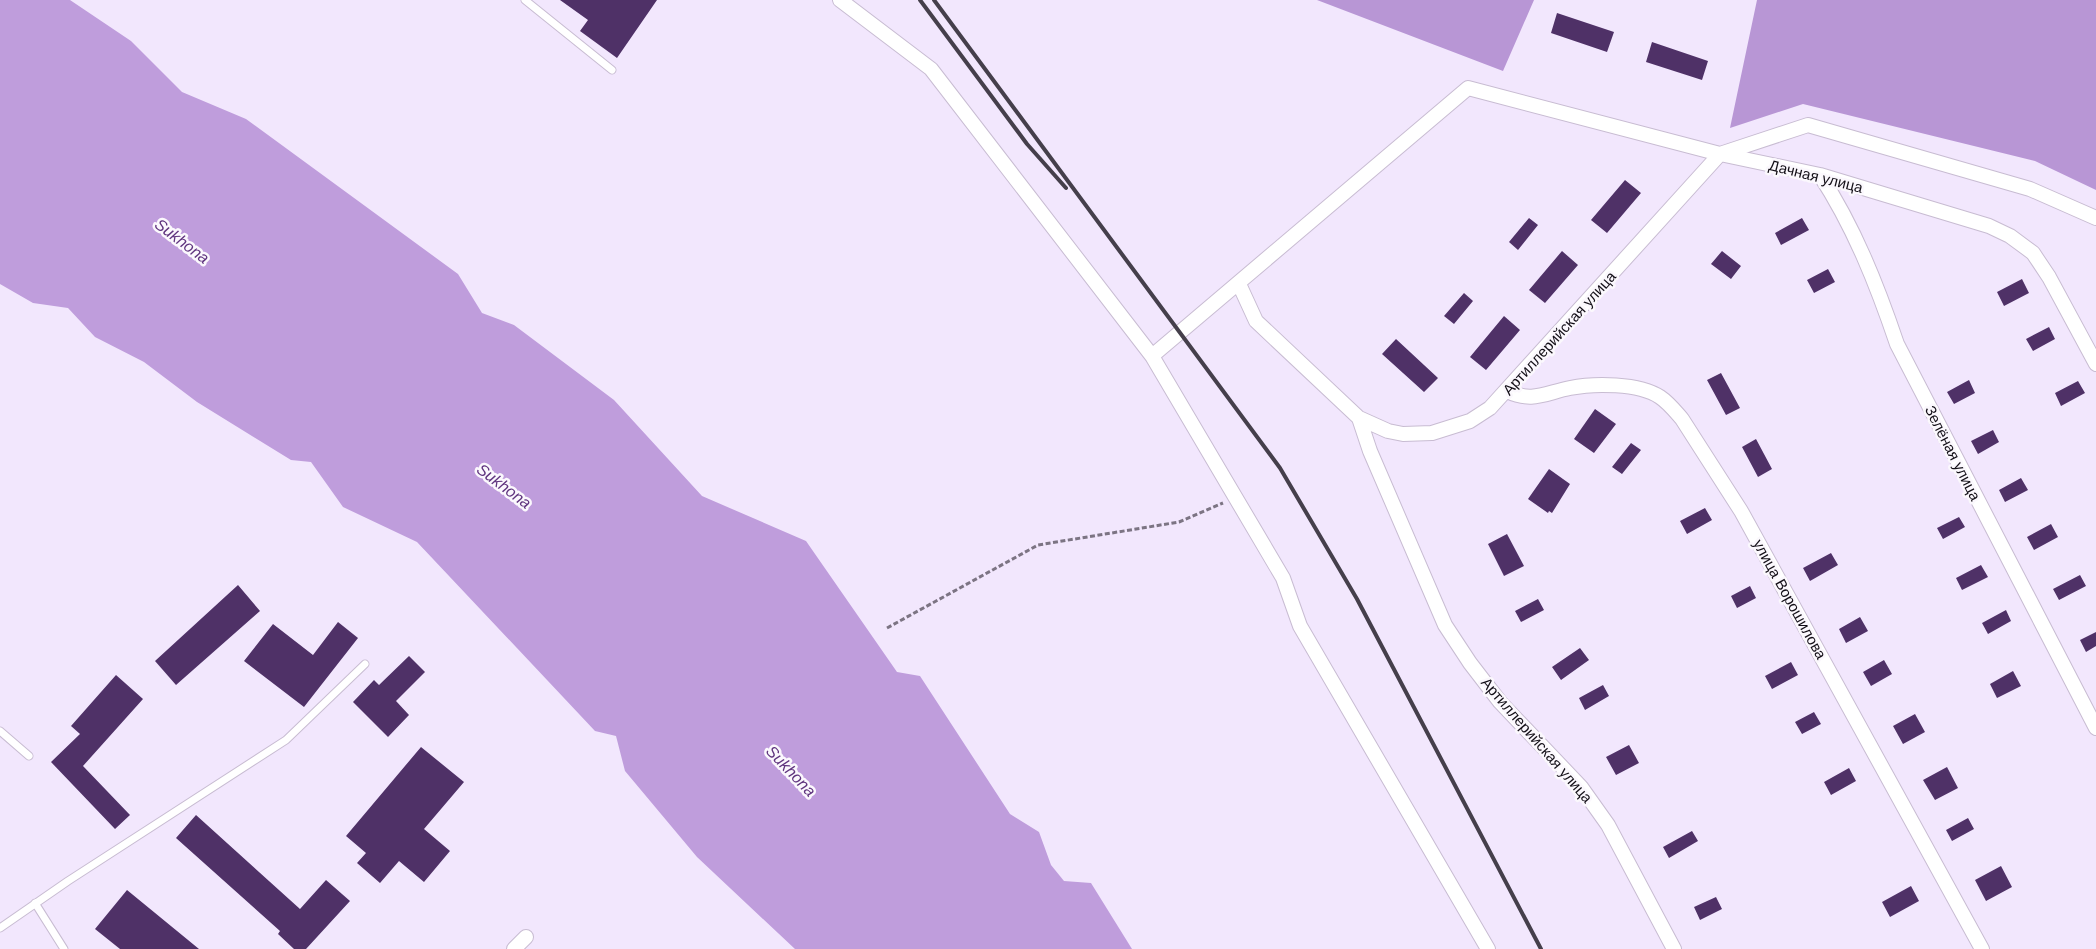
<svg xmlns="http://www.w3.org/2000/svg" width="2096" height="949" viewBox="0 0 2096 949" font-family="Arial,sans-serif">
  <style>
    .forest { fill: #b896d5 }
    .water { fill: #bf9ddc }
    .building { fill: #4f3167 }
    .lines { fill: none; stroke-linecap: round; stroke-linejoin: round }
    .lane-casing { stroke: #c8bcd2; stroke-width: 9 }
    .street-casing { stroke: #c8bcd2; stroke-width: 16 }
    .path { stroke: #7c7483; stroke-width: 3; stroke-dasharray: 5 2.5; stroke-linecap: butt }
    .lane { stroke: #fff; stroke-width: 7 }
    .street { stroke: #fff; stroke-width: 14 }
    .rail { stroke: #453f4b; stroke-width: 4 }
    .labels { text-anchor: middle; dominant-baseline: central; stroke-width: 5; stroke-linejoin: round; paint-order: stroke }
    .street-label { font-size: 15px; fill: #130f17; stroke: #fbf8fd }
    .water-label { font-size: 16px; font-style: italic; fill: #60357f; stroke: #fbf8fd }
  </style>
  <rect width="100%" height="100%" fill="#f2e7fd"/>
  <path class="forest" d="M1317,0H1534L1503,71Z
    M1757,0H2096V190L2035,161L1803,104L1730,128Z"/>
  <path class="water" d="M0,0H70L131,41L182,92L246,119L458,274L482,313L514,325L614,400L702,496L806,541L897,672L920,676L1010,814L1039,832L1051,865L1064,881L1091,883L1132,949H795L697,857L625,771L616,736L595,731L417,542L343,507L311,462L291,460L197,402L144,362L95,337L68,308L33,303L0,284Z"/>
  <path class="building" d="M560,0H657L617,58L580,31L588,20Z
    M1557,13L1614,32L1607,52L1551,33Z
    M1652,42L1708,61L1702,80L1646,62Z
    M1625,180L1641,193L1607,233L1591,220Z
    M1529,218L1538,225L1518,250L1509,242Z
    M1802,218L1809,230L1781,245L1775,233Z
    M1562,251L1578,265L1545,303L1529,290Z
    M1722,251L1741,266L1731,279L1711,264Z
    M1828,269L1835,282L1814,293L1807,280Z
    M2022,279L2029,293L2004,306L1997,292Z
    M1464,293L1473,301L1454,324L1444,316Z
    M1504,316L1520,330L1486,370L1470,357Z
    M2049,327L2055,339L2033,351L2026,339Z
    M1396,339L1438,378L1424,392L1382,354Z
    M1721,373L1740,408L1726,415L1707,380Z
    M1969,380L1975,393L1954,404L1947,392Z
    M2078,381L2085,393L2061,406L2055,393Z
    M1595,409L1616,424L1594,453L1574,439Z
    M1993,430L1999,442L1978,454L1971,441Z
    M1756,439L1772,469L1758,477L1742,447Z
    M1631,443L1641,450L1622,474L1612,467Z
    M1549,469L1570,484L1552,513L1549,511L1548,513L1528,499Z
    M2021,478L2028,490L2005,502L1999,490Z
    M1705,508L1712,520L1687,534L1680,521Z
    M1959,517L1965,527L1943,539L1937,528Z
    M2051,524L2058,537L2034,550L2027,537Z
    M1507,534L1524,566L1504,576L1488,544Z
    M1831,553L1838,565L1810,581L1803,568Z
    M1981,565L1988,577L1962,590L1956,578Z
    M2080,575L2086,586L2059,600L2053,589Z
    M238,585L260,611L176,685L155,661Z
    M1750,586L1756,598L1737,608L1731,596Z
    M1538,599L1544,610L1521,622L1515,611Z
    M2006,610L2011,621L1988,634L1982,623Z
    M1860,617L1868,631L1846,643L1839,629Z
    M338,622L358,638L304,707L244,661L273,624L313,655Z
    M2096,632V646L2086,652L2080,640Z
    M1580,648L1589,660L1561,680L1552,667Z
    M409,656L425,672L396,701L409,715L388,737L353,702L374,680L379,685Z
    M1884,660L1892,674L1871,686L1863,672Z
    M1791,662L1798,675L1772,689L1765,676Z
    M2013,671L2021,686L1997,698L1990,684Z
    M116,675L143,699L83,766L130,815L115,829L51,762L80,734L71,726Z
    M1603,685L1609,696L1585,710L1579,698Z
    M1814,712L1821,724L1802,734L1795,722Z
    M1915,714L1925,732L1903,744L1893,726Z
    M1629,745L1639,763L1616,775L1606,757Z
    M421,747L464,782L424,829L450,851L424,882L399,861L380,883L357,863L366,853L346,836Z
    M1947,767L1958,788L1935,800L1923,780Z
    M1849,768L1856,781L1831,795L1824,782Z
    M196,815L300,909L326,880L350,901L306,949H294L278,934L280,931L176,838Z
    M1968,818L1974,829L1952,841L1946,830Z
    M1692,831L1698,841L1669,858L1663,847Z
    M2001,866L2012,887L1986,901L1975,880Z
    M1911,886L1919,901L1890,917L1882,902Z
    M127,890L199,949H120L95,929Z
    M1716,897L1722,909L1700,920L1694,907Z"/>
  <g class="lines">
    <g class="lane-casing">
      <path id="lane" d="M525,0L612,70
        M0,731L29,756
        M35,903L64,949
        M0,928L68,881L286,740L365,664"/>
    </g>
    <g class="street-casing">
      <path id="street" d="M840,0L931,69L1152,356
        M1820,175C1854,227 1877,285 1897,344L2096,728
        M1239,284L1256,321L1359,418L1388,431L1403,434L1432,433L1470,421L1490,408L1720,154L1808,125L2030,189L2096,218
        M1507,391C1532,403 1545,393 1570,388C1594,383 1639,383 1660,397C1669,403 1675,411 1682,419L1741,511L1982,949
        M1359,418L1370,451L1445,625L1470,663L1500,702L1581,787L1608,825L1674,949
        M514,949L526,937
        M1488,949L1300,626L1283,578L1152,356L1468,88L1720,154L1820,175L1989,226L2010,236L2033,253L2049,277L2096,364"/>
    </g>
    <path class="path" d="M887,628L1038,545L1179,522L1223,503"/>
    <use href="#lane" class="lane"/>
    <use href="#street" class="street"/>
    <path class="rail" d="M920,0L1027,144L1066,188
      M934,0L1280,468L1357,599L1541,949"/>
  </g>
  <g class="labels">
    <g class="street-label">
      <text transform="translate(1816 176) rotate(14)">Дачная улица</text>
      <text transform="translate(1559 333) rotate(-48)">Артиллерийская улица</text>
      <text transform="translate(1953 453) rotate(63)">Зелёная улица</text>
      <text transform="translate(1790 599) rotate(61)">улица Ворошилова</text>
      <text transform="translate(1537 740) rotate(49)">Артиллерийская улица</text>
    </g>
    <g class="water-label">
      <text transform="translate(182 241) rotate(37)">Sukhona</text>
      <text transform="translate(504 486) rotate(37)">Sukhona</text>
      <text transform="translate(791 771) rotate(46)">Sukhona</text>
    </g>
  </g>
</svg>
